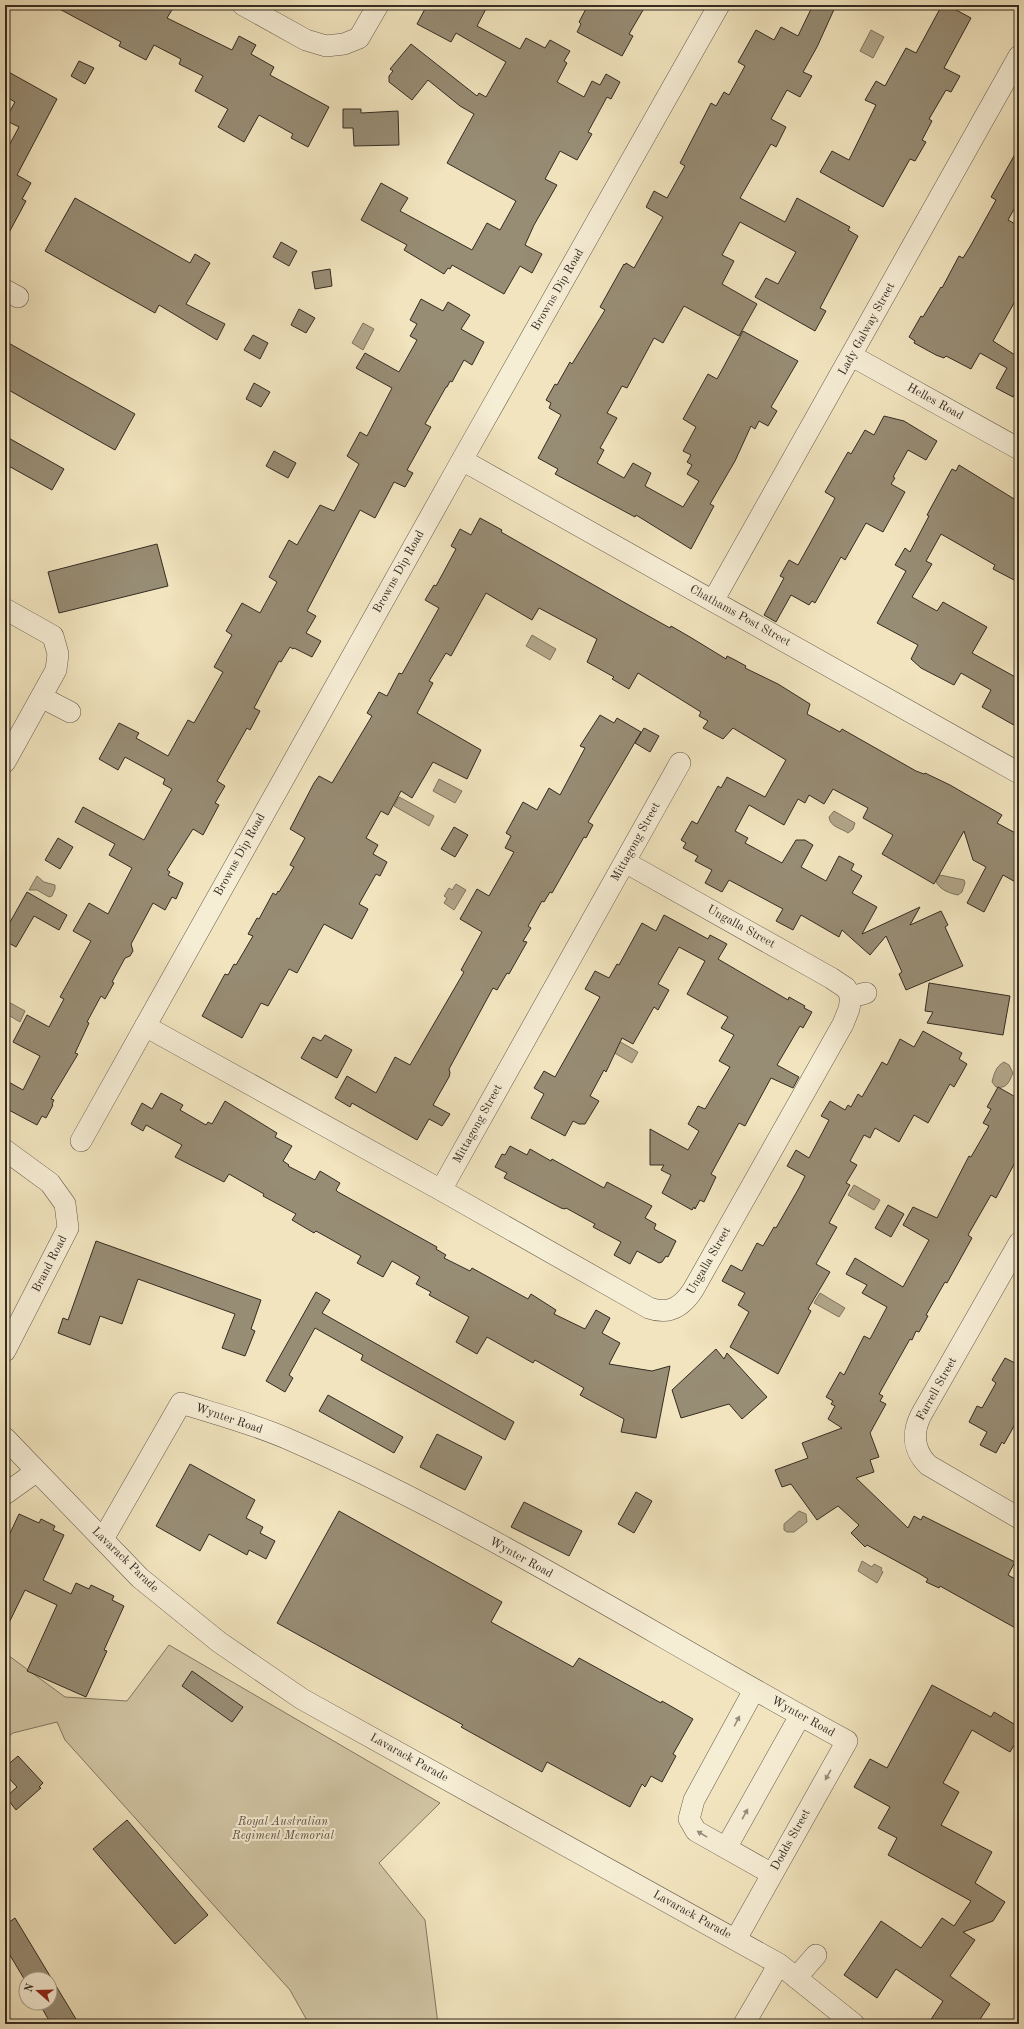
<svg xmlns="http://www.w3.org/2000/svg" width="1024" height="2029" viewBox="0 0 1024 2029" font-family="'Old Standard TT',serif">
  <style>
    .green { fill: #d1c5a4; stroke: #837864 }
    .water { fill: #b1a589; stroke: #7f7560 }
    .building { fill: #978c74; stroke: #352c23 }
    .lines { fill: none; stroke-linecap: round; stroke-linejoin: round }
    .minor-casing { stroke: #645a4a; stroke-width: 22 }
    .minor { stroke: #f6edd5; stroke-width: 21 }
    .oneway { fill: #968c7c }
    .labels { text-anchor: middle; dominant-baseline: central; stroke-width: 4; stroke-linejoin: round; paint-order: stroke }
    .street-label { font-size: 12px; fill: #352c23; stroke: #f6edd5 }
    .park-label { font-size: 12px; font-style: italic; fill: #5c5243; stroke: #f6edd5 }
  </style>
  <rect width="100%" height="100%" fill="#f1e4be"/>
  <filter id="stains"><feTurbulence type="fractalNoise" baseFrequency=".005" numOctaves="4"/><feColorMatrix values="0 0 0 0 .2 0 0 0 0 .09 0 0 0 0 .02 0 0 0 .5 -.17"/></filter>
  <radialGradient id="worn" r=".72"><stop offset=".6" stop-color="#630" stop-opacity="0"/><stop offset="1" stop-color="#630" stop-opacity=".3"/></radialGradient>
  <path class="green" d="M169,1645L440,1803L379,1863L425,1920L438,2024H309L290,1990L65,1740L57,1722L13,1733L5,1739V1653L65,1697L127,1701Z"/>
  <path class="water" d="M871,30L884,37L873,58L860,51Z
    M363,323L374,329L363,350L352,343Z
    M532,635L556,649L550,660L526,646Z
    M439,779L462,791L455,803L433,791Z
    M399,797L434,816L429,826L394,806Z
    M834,811L855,823L853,829L848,833C841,828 830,827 829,817Z
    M940,875L964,880L965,883L962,892L958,895C951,894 938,889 936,881Z
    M37,876L44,882L55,885V889L52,896L49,897L37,890H29Z
    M456,884L466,890L454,910L444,903L447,898L444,896L449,888L452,890Z
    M5,1000L25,1011L20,1022L5,1013Z
    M617,1040L638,1052L632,1063L611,1051Z
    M1004,1062L1009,1065L1013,1073C1009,1082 1007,1089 996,1087L992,1082C994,1074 996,1066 1004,1062Z
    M854,1185L880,1200L874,1210L848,1195Z
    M820,1293L845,1308L839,1317L814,1303Z
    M799,1511L806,1514L807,1522L794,1532H787L784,1530V1524Z
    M862,1561L872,1567L874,1564L882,1568L881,1570L883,1572L877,1583L858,1571Z"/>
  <path class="building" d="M52,5H175L167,18L232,50L239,36L256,45L251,54L274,67L270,75L329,107L308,147L291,138L293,134L259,115L244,142L218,127L228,109L195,91L203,76L179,64L181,59L154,45L146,60L119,46L121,42Z
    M427,5H488L477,26L520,49L526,38L545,48L550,40L570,51L564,61L567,63L557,82L584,97L592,81L600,85L606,74L620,82L611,99L607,97L588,132L592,134L577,160L560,151L545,179L557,185L534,225L525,245L542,254L532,273L520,266L504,294L452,265L450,269L448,268L444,274L404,250L407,245L361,220L381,183L408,198L400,211L472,250L487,223L500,230L516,201L447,163L474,114L460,106L428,80L412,100L389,82V76L393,71L390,69L411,44L477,96L479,93L486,97L506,62L456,33L451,42L417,24Z
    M588,5H646L629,34L633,36L622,56L577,32L581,24L579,22Z
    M813,5H836L817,47L803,72L812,76L800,97L787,90L771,119L786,127L776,147L771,144L740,198L785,222L797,198L850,227L848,230L858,236L820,308L826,311L815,331L755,297L766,278L778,284L796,252L740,222L722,255L734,261L722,284L757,304L739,336L684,306L663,343L654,338L627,388L622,386L607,413L617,418L600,448L604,450L597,463L624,478L633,463L651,473L645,486L683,507L699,481L687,474L692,465L687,462L691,455L683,451L696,427L683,419L708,374L717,379L743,331L798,361L771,407L777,411L768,426L759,421L755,429L751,426L735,461L710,504L714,506L691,549L636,515L635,517L555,474L558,469L538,458L561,415L549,408L551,403L546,400L555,384L557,385L570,362L572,364L605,310L600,307L624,264L625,265L626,263L634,268L663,217L646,207L654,191L667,198L685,166L680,163L711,103L716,106L724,92L729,95L745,66L738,62L756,30L774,40L781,27L798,36Z
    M942,5H947L971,18L944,68L960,76L951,92L946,90L929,119L932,121L922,140L926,142L915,161L910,159L883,207L820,172L832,151L849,160L876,105L865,100L876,81L885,86L906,48L916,53Z
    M79,61L94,68L85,84L71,76Z
    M5,70L57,99L17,175L31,183L22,199L26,201L5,240V153L19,127L5,120L15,102L5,96Z
    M343,109H361V113L398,111L399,145L354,146L353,128H343Z
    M1019,147V200L1008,220L1019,226V279L1014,288L1019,292V294L993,341L1015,355L1019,347V385L1013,397L996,388L1007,368L980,353L971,369L946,356L944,358L936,355L914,343L915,341L909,337L921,316L923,317L941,287L942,288L959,256L963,258L971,245L996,200L991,197Z
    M75,198L190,263L195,254L210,263L186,304L225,324L217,340L159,305L155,313L45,251Z
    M281,242L297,251L289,266L273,257Z
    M330,269L332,286L315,289L312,272Z
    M421,299L443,311L448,302L470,315L461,329L484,342L472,365L464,360L452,382L450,381L447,387H446L425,424L431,427L407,470L413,473L405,487L394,482L375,518L360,510L307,611L316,616L306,633L321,641L312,657L294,648L293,649L290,647L281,662L279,661L254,708L260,711L250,730L247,728L217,781L225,786L215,803L219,805L203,835L193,829L167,870L170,872L168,875L183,883L176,899L172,897L165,910L153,903L131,944L133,951L130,956L125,958L112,982L114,983L105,999L101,996L87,1022L89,1023L75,1053L78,1054L51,1099L54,1100L52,1104L53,1105L46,1118L42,1116L37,1125L5,1108V1080L23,1090L40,1056L13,1042L27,1015L49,1027L64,999L60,997L91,941L73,931L89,903L108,914L132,868L109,855L115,844L75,822L83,807L144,840L172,789L163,784L165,779L125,757L118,770L99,759L119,723L139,733L136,738L168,756L188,720L194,723L223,672L214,667L232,635L226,631L242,603L260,613L277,582L269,577L289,540L297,545L320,505L334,511L359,464L347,456L360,432L367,436L392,388L356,368L365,353L399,372L417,340L410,336L417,324L410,320Z
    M299,309L315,318L306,333L291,325Z
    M253,335L268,343L260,359L244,350Z
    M5,341L135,414L115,450L5,388Z
    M254,383L270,392L261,407L246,399Z
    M884,416L904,421L937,441L926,460L908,450L893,477L895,478L891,484L905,492L883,532L866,523L845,560L841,557L815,603L812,601L809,605L791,595L776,622L764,615L784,578L780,576L789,560L798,565L832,504L835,498L825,492L848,452L851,454L865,430L874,435Z
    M5,436L64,469L52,490L5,464Z
    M274,451L296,463L288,478L266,466Z
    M959,465L1019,502V570L1014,580L993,569L995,565L941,534L926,561L932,564L912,597L937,611L943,602L987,627L972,653L1019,679V728L982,707L991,690L961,673L954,685L921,668L911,659L918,645L877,623L906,571L895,565L905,548L910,552L929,516L927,515L952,469L956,471Z
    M480,518L502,530L501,532L627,604L670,628L671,626L690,637L726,659L727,656L735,660L746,666L745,668L778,684L810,704L807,714L840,732L842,729L916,771L924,774L925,773L950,785L1002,815L997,823L1019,835V884L1003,875L984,912L967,903L986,867L973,860L964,831L934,884L882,854L893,835L863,818L868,808L833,789L824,804L809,795L805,803L798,799L784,825L749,805L735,831L748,838L745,843L782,863L796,840H805L813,845L801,867L826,881L839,856L854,864L851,870L862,876L852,893L877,907L862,934L920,907L910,925L941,911L948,925L945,927L963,966L906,990L899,974L902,972L886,936L870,955L842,930L839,937L801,915L793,930L776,921L783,909L729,880L722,892L705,883L712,870L695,861L698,856L683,848L686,843L681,840L692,821L697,824L718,786L721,788L727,777L765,797L786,760L733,728L723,739L703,728L708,721L699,716L701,712L638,673L629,689L612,679L614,677L587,662L597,639L539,608L532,620L486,593L451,656L446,653L429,681L433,683L417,713L481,750L467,779L433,762L412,798L401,791L388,815L381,811L366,838L378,845L373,854L387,862L380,876L376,874L359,904L368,909L352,939L324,924L297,973L289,969L268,1006L261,1003L242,1038L202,1016L225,974L228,975L234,964L236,965L253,936L248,934L257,918L259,919L273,893L276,895L278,891L279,892L294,867L290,865L305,838L290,829L314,783L319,776L332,783L372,716L367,713L379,692L387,696L399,673L402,674L439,608L425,600L434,585L436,586L456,549L451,546L460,529L471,535Z
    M157,544L168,586L59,613L48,572Z
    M600,715L614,723L617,718L641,732L588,822L593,825L586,838L584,837L552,893L550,892L544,902L542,901L528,926L531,928L523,941L527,942L509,974L507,973L497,990L493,988L449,1069L450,1073L449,1077L433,1105L450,1114L442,1126L429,1119L417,1140L352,1103L350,1107L335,1098L347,1076L376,1093L395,1057L410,1065L464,972L461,970L482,932L460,919L477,889L489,896L514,852L505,848L511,836L506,833L523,802L537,810L549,788L560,795L585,748L580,746Z
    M644,728L659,736L650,752L635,743Z
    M454,827L468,835L455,857L441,849Z
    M58,838L73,847L60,869L45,860Z
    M27,892L67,915L59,930L34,916L16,947L5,941V931Z
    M664,915L708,939L710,935L727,944L718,959L788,1000L789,997L805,1006L804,1008L812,1012L803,1028L800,1026L777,1065L799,1077L793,1088L771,1078L745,1126L739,1123L711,1174L716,1177L704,1202L700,1200L695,1209L694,1207L692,1210L662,1193L671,1175L661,1170L664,1165H650V1129L688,1150L699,1131L688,1124L698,1106L705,1109L730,1067L719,1061L734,1035L721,1028L728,1017L687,994L705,961L679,947L658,984L669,990L658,1010L654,1007L633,1044L622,1038L606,1072L604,1070L590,1096L599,1101L585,1124H579L573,1121L565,1136L531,1118L544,1094L534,1088L544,1071L555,1077L600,997L585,989L595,971L609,978L617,964L619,965L642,923L656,931Z
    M929,983L1010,996L1003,1035L927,1023L933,1012L925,1011Z
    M923,1031L962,1053L959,1059L967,1064L954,1087L950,1084L928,1123L914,1115L899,1142L875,1128L870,1138L864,1135L850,1161L857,1165L846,1183L850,1185L829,1223L837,1227L816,1264L830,1272L808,1309L811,1311L778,1374L730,1347L749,1312L738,1305L745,1293L722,1281L731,1265L742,1271L757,1243L763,1246L774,1227L776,1228L799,1188L805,1176L787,1166L796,1150L809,1158L829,1120L821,1116L830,1101L845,1110L848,1105L851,1107L858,1094L862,1097L882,1062L887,1065L900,1039L914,1047Z
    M325,1035L352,1050L337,1078L301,1058L313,1037L321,1041Z
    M998,1087L1019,1099V1155L996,1198L991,1195L968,1235L972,1238L947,1283L945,1282L926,1315L928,1316L919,1332L916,1331L912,1340L910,1339L879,1394L883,1396L880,1401L886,1404L870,1433L879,1457L870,1460L874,1472L856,1478L908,1528L914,1516L921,1520L923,1516L1015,1562L1008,1575L1019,1581V1630L940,1586L939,1588L926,1582L928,1579L920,1574L867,1545L865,1547L851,1533L859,1525L838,1506L817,1520L791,1484L782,1487L775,1470L808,1458L802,1443L842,1428L828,1419L835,1406L831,1404L833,1401L826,1397L840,1372L844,1375L864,1336L870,1339L887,1307L862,1293L867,1285L846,1274L855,1258L903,1287L929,1240L903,1225L913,1207L937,1218L969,1156L971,1157L989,1126L983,1123L991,1109L987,1107Z
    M161,1093L183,1105L180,1110L206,1125L208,1122L212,1124L225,1101L277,1133L275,1137L292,1146L283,1161L289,1165L288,1166L315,1180L320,1171L340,1183L336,1190L338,1192L437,1247L436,1249L446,1255L444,1258L470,1271L472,1268L528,1299L531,1294L556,1310L554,1314L585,1329L596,1310L610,1318L602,1333L620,1343L609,1364L652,1371L670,1366L656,1438L621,1432L624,1419L580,1395L584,1388L535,1360L533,1363L487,1337L477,1354L456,1342L469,1317L429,1295L431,1292L416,1284L420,1277L392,1261L383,1277L357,1263L361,1256L316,1231L314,1233L292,1220L296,1214L263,1196L264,1194L229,1174L224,1182L175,1157L182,1145L146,1125L143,1131L131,1124L142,1103L152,1109Z
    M510,1146L527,1155L530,1149L551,1161L552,1159L604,1188L607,1182L652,1206L645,1218L656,1224L654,1229L676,1241L668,1257L666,1256L662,1262L659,1263L637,1251L630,1264L614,1255L621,1242L593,1227L595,1224L566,1208L565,1209L561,1208L504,1178L507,1173L495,1167L502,1154L505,1155Z
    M888,1205L904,1214L891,1237L875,1228Z
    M96,1241L261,1300L251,1329L255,1331L245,1356L222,1348L235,1314L138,1279L122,1324L100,1316L90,1345L58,1333L63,1318L68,1320Z
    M316,1292L330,1300L322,1313L514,1422L505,1440L361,1360L363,1355L315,1328L289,1375L293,1378L285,1392L266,1381Z
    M716,1349L724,1359L727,1353L767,1397L742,1419L729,1404L681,1418L672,1390Z
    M1005,1358L1019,1365V1417L1004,1444L1002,1442L996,1453L980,1445L987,1432L969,1422L977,1406L982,1408L996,1383L992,1380Z
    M328,1395L403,1437L394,1453L319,1411Z
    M437,1434L482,1457L465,1490L420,1467Z
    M190,1464L255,1500L246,1518L263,1527L260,1533L275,1541L266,1559L249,1550L247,1555L209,1534L200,1551L156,1526Z
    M636,1492L652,1501L634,1533L618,1524Z
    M524,1502L582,1531L569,1556L511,1527Z
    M339,1511L502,1602L491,1622L573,1667L579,1658L661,1703L662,1701L693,1719L673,1754L676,1756L662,1782L651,1776L645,1787L642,1784L630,1807L547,1762L542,1772L461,1727L463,1725L277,1623Z
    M19,1514L39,1523L41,1519L55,1526L53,1530L64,1535L43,1580L71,1594L76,1583L89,1589L91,1585L114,1596L112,1600L124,1606L104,1650L107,1651L86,1697L27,1671L57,1605L25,1590L5,1631V1544Z
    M192,1671L243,1707L232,1722L182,1686Z
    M932,1685L991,1717L994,1712L1019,1727V1737L1010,1752L972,1730L943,1783L959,1792L941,1825L992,1852L975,1883L1005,1902L993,1921L963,1932L975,1940L950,1976L990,2004L977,2024H928L943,2001L896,1969L877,1998L844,1975L881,1921L921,1948L942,1918L954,1926L971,1901L888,1855L897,1838L878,1828L890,1807L854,1787L870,1759L887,1768Z
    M18,1756L43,1783L39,1787L41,1788L16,1810L6,1797L17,1787L5,1774V1767Z
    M127,1820L208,1915L175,1944L93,1849Z
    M15,1918L79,2024H51L39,2003H50V1979H26V1982L5,1947V1925Z"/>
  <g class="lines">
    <g class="minor-casing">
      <path id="minor" d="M243,5L306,40L326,46L344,44L359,38L378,5
        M5,290L18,297
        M852,356L1019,449
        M462,460L1019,773
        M713,601L1019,56
        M5,609L53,636L58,654L56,670L5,762
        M41,697L70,712
        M625,862L831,978L846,988L851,997
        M145,1026L441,1190L680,763
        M81,1141L462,460L719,5
        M5,1150L50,1183L65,1204L68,1228L5,1351
        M441,1190L649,1308C669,1315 682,1307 693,1290L843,1024L849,1009L851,997L866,993
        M1019,1243L921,1415C912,1433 913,1450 928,1465L1019,1518
        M5,1438L140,1578L219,1642L302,1699L779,1964L854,2024
        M5,1494L37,1471
        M103,1539L181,1403C216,1414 254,1424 288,1439C482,1524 661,1640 847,1741L736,1939
        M754,1690L694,1800L689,1819L696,1831L772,1874
        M726,1848L800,1716
        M796,1978L816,1955
        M744,2024L779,1964"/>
    </g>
    <use href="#minor" class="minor"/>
  </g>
  <defs><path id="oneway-solid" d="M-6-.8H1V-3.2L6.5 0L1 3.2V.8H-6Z"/></defs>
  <g class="oneway">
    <use href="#oneway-solid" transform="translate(737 1721) rotate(-62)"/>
    <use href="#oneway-solid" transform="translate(828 1775) rotate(119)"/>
    <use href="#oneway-solid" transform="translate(745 1814) rotate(-61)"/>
    <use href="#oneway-solid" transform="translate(702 1834) rotate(-149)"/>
  </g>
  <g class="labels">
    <g class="street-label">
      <text transform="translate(558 290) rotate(-60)">Browns Dip Road</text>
      <text transform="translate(867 329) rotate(-61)">Lady Galway Street</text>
      <text transform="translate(935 402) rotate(29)">Helles Road</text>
      <text transform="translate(399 572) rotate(-61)">Browns Dip Road</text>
      <text transform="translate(740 616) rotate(29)">Chathams Post Street</text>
      <text transform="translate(636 842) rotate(-61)">Mittagong Street</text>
      <text transform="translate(240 855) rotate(-61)">Browns Dip Road</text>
      <text transform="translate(741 927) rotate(29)">Ungalla Street</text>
      <text transform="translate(478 1124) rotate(-61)">Mittagong Street</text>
      <text transform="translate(709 1261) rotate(-60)">Ungalla Street</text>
      <text transform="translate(50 1264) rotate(-63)">Brand Road</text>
      <text transform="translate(937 1389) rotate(-61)">Farrell Street</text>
      <text transform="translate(229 1419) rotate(19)">Wynter Road</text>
      <text transform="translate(521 1558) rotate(29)">Wynter Road</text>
      <text transform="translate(125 1560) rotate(44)">Lavarack Parade</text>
      <text transform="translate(803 1717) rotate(29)">Wynter Road</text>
      <text transform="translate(409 1758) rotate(29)">Lavarack Parade</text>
      <text transform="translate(791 1840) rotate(-61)">Dodds Street</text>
      <text transform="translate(692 1915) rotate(29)">Lavarack Parade</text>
    </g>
    <g class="park-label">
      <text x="283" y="1822">Royal Australian<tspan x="283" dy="14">Regiment Memorial</tspan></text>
    </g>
  </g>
  <rect width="1024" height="2029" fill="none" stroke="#f1e4be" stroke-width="20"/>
  <rect x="6" y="6" width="1012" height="2017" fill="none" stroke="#352c23" stroke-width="2"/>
  <rect x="10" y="10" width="1004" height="2009" fill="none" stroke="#352c23"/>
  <g transform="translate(38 1991) rotate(290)"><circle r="19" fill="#f6edd5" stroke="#a9a08e"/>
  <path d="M0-3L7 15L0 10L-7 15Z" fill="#8f2418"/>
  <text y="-6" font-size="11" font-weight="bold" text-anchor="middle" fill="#352c23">N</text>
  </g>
  <rect width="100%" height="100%" filter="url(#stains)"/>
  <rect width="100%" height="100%" fill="url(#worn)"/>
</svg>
